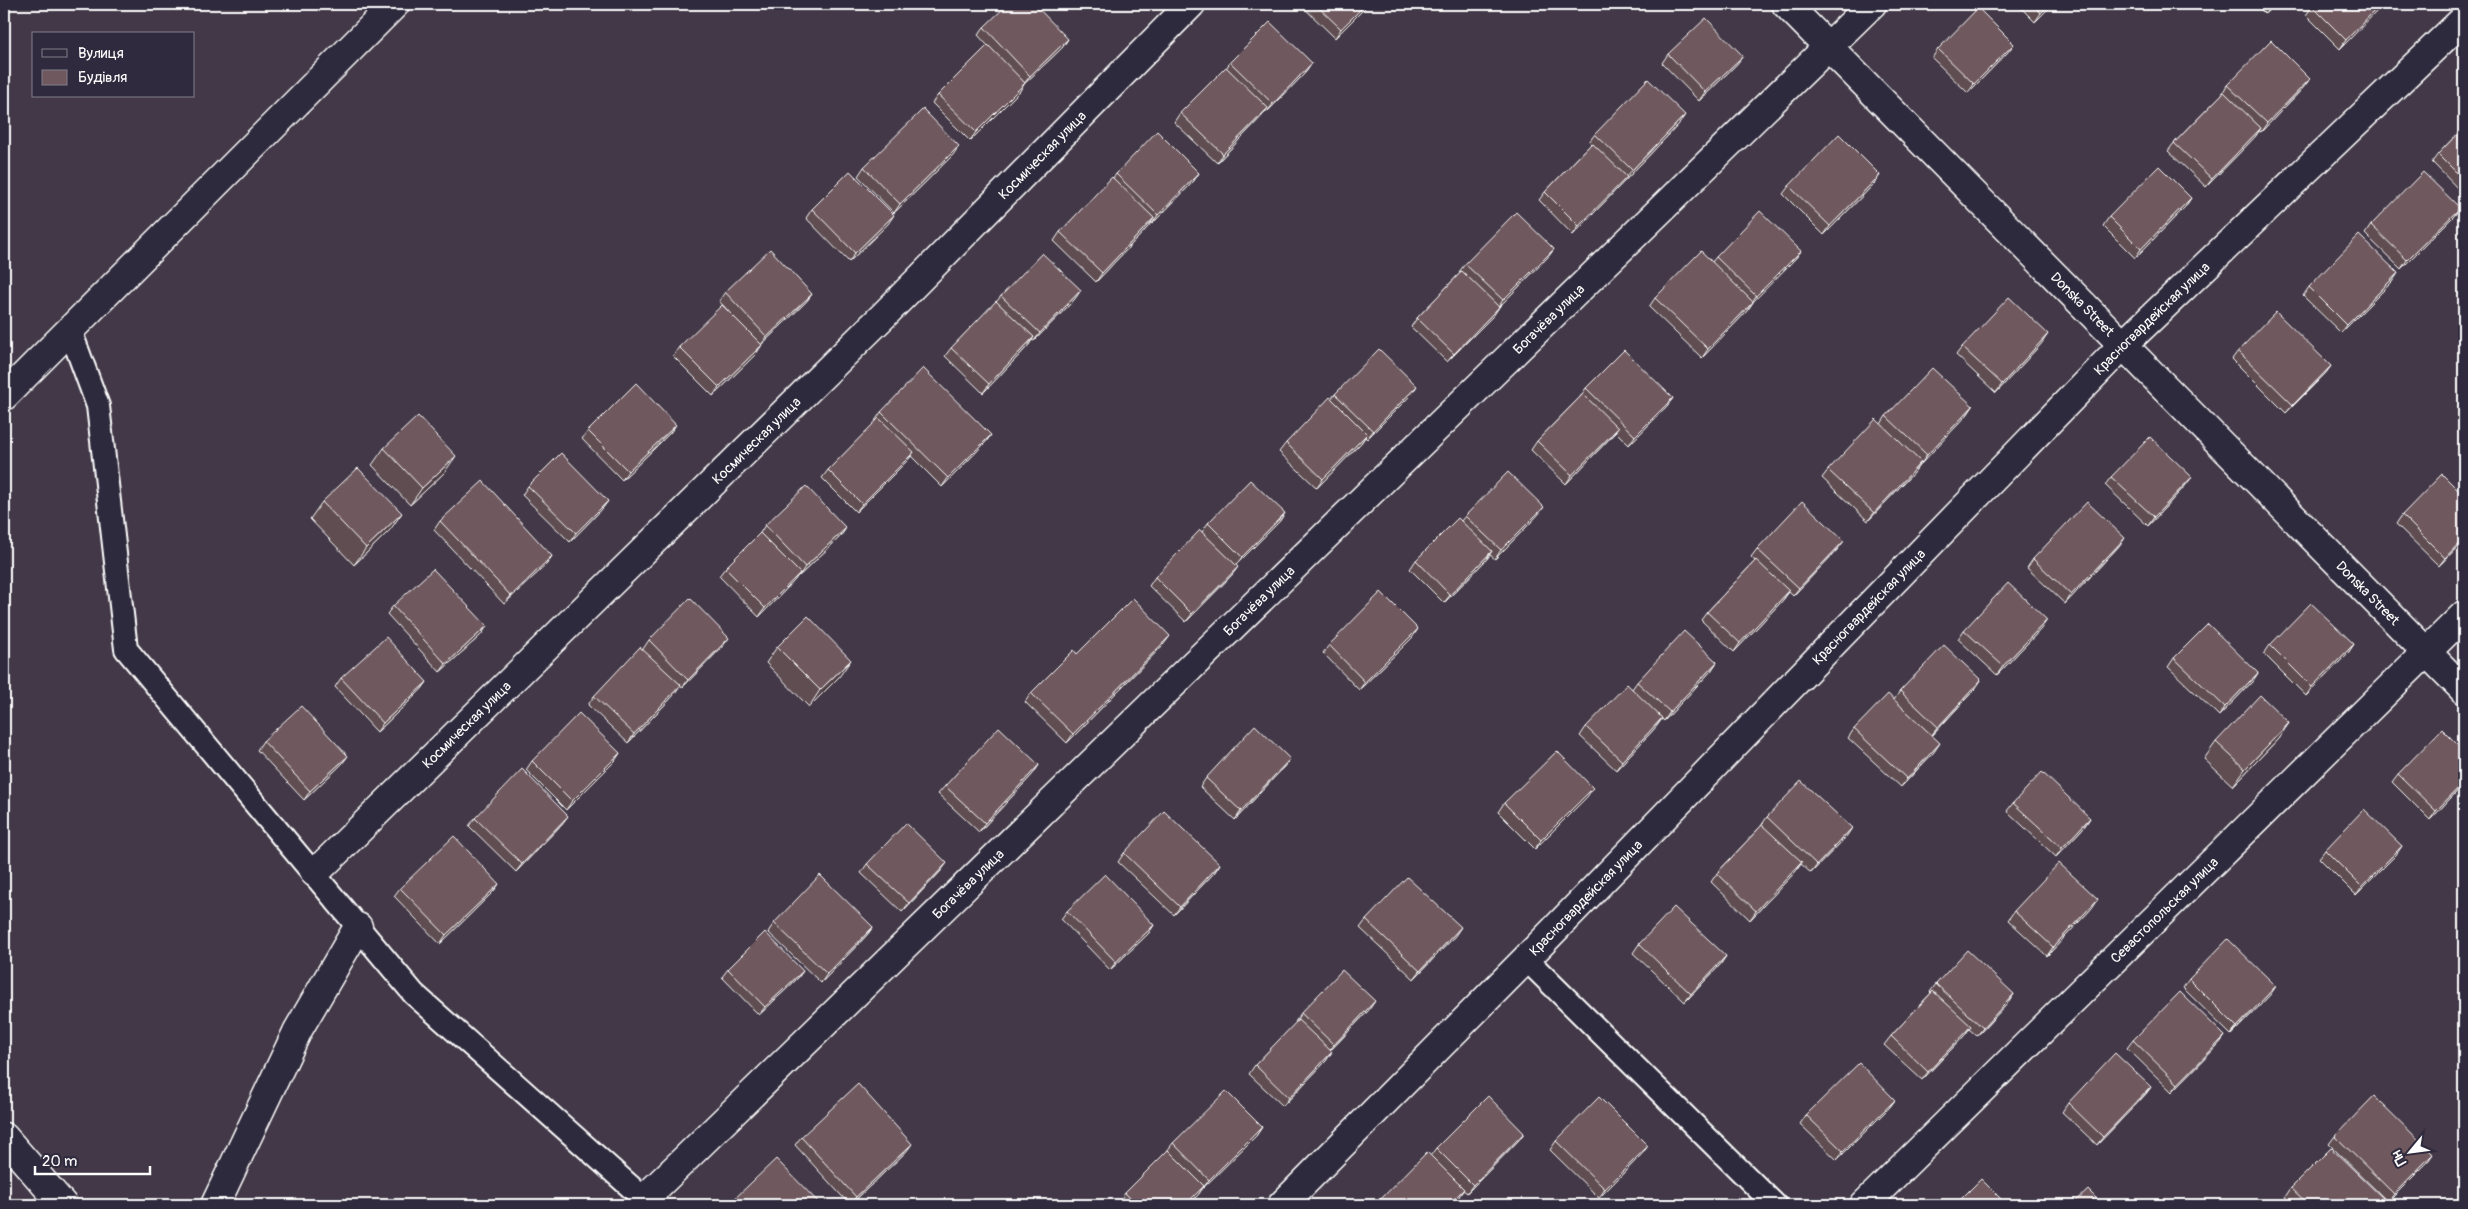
<svg xmlns="http://www.w3.org/2000/svg" width="2468" height="1209" viewBox="0 0 2468 1209" font-family="Pangolin,sans-serif">
  <style>
    .lines { fill: none; stroke-linecap: round; stroke-linejoin: round }
    .service-casing { stroke: #fff; stroke-width: 26 }
    .minor-casing { stroke: #fff; stroke-width: 31 }
    .tertiary-casing { stroke: #fff; stroke-width: 31 }
    .service { stroke: #2f2a3d; stroke-width: 22 }
    .minor { stroke: #2f2a3d; stroke-width: 28 }
    .tertiary { stroke: #2f2a3d; stroke-width: 28 }
    .wall { fill: #5f4d51; stroke: #fff }
    .shaded-wall { fill: #4e3e42; stroke: #fff }
    .building { fill: #6f595e; stroke: #fff }
    .labels { text-anchor: middle; dominant-baseline: central; stroke-width: 4; stroke-linejoin: round; paint-order: stroke }
    .street-label { font-size: 14px; fill: #fff; stroke: #2f2a3d }
  </style>
  <rect width="100%" height="100%" fill="#423847"/>
  <filter id="ink" filterUnits="userSpaceOnUse"><feTurbulence type="fractalNoise" baseFrequency=".02" numOctaves="2"/><feDisplacementMap in="SourceGraphic" scale="10" xChannelSelector="R" yChannelSelector="G"/><feConvolveMatrix kernelMatrix="1 2 1 2 8 2 1 2 1" color-interpolation-filters="sRGB"/></filter>
  <g filter="url(#ink)">
    <g class="lines">
      <g class="service-casing">
        <path id="service" d="M70,330L98,406L126,649L414,994L651,1205
          M1526,959L1775,1205"/>
      </g>
      <g class="minor-casing">
        <g id="minor">
          <path id="s1" d="M1786,4L2464,690"/>
          <path id="s2" d="M315,873L884,315L1191,4"/>
          <path d="M4,1137L63,1205"/>
          <path id="s3" d="M644,1199L1872,4"/>
          <path d="M215,1205L298,1030L358,927"/>
          <path id="s4" d="M1282,1205L1526,959L2123,345L2464,19"/>
          <path id="s5" d="M1864,1205L2464,615"/>
        </g>
      </g>
      <g class="tertiary-casing">
        <path id="tertiary" d="M4,396L395,4"/>
      </g>
      <use href="#service" class="service"/>
      <use href="#minor" class="minor"/>
      <use href="#tertiary" class="tertiary"/>
    </g>
    <path class="wall" d="M1094,4H1105L1099,9Z
      M1300,4H1369L1335,38Z
      M2017,4H2053L2035,22Z
      M2255,4H2275L2265,14Z
      M2314,4H2383L2340,49L2306,15Z
      M984,27L1068,39L1062,48L1024,84L1019,92L970,141L932,103L938,95L988,46L978,35Z
      M1938,49L2008,52L1968,93L1932,58Z
      M1668,54L1737,64L1699,101L1662,63Z
      M1230,62L1312,63L1306,72L1267,112H1266L1262,116L1217,163L1174,122L1180,113L1227,67Z
      M2227,85L2304,87L2261,132L2259,131L2255,137L2206,187L2168,151L2174,143L2222,94Z
      M1679,124L1573,235L1539,200L1545,192L1591,144L1589,142L1595,134Z
      M2464,127V195L2432,162L2438,154Z
      M953,155L894,213L858,176L864,167Z
      M1199,173L1193,182L1152,224L1151,222L1148,227L1096,282L1054,241L1060,232L1113,178L1116,174Z
      M1880,175L1874,184L1824,235L1783,194L1789,186Z
      M2191,198L2185,207L2135,258L2103,226L2109,217Z
      M2460,208L2454,216L2401,269L2365,234L2371,225Z
      M812,209L888,224L849,262L806,218Z
      M1554,249L1548,257L1499,307L1493,316L1447,362L1411,327L1417,318L1460,273L1459,272L1465,264Z
      M1801,251L1795,259L1752,302H1753L1747,311L1702,358L1649,307L1655,298L1712,262L1716,257Z
      M2398,273L2392,282L2341,333L2303,296L2309,287Z
      M725,292L812,294L806,302L761,345L756,354L713,396L673,356L679,347L745,329L719,301Z
      M1001,296L1075,299L1034,341L1032,340L1028,346L983,393L945,356L951,348L997,301Z
      M2042,343L1996,393L1956,355L1962,347Z
      M2238,351L2331,366L2325,374L2286,413L2232,359Z
      M1586,388L1673,398L1667,406L1629,445L1616,432L1612,436L1566,484L1531,450L1537,441L1580,397Z
      M1335,394L1411,395L1367,439L1365,437L1361,443L1317,488L1279,452L1286,443L1331,399Z
      M1973,406L1967,415L1921,463L1915,471L1868,521L1822,478L1828,470L1881,424L1886,416Z
      M881,412L991,435L985,443L942,487L911,456L908,460L856,512L822,478L828,470L876,422L875,421Z
      M588,431L670,433L622,480L582,439Z
      M384,448L444,473L410,505L372,465Z
      M2111,477L2186,485L2148,526L2105,485Z
      M528,486L608,501L602,509L570,542L522,495Z
      M2464,496V540L2439,566L2396,524L2402,515Z
      M322,502L390,530L354,565L310,519Z
      M1285,513L1279,522L1236,565L1232,575L1186,622L1149,586L1155,577L1202,532L1208,523Z
      M1538,515L1495,559L1490,555L1486,560L1444,603L1410,569L1416,560L1461,521L1465,516Z
      M440,521L552,556L546,565L504,604L434,530Z
      M765,525L846,528L840,537L799,576L798,575L794,581L759,617L719,576L725,568L760,533Z
      M2119,546L2065,604L2027,568L2033,559Z
      M1757,549H1838L1793,596L1789,592L1783,600L1734,652L1701,620L1707,612L1755,561L1751,557Z
      M393,606L487,626L481,635L440,672L387,614Z
      M2041,629L1997,675L1958,639L1964,630Z
      M1412,638L1359,690L1323,653L1329,645Z
      M649,640L723,646L682,688L680,686L675,694L628,743L588,705L594,696L643,649Z
      M1164,644L1067,743L1025,702L1031,693L1077,654Z
      M2354,644L2348,653L2306,696L2264,654L2270,645Z
      M777,647L839,677L809,707L766,663Z
      M2174,658L2258,673L2252,682L2219,716L2168,667Z
      M1717,662L1711,671L1664,721L1662,719L1656,727L1616,770L1580,736L1586,727L1632,689L1637,682Z
      M341,678L427,682L421,690L377,732L335,687Z
      M1981,680L1975,689L1932,736L1934,752L1901,787L1848,738L1854,729L1894,700L1900,691Z
      M2289,723L2278,739L2233,786L2204,759L2216,742Z
      M263,741L342,764L304,800L257,750Z
      M620,753L614,762L566,810L526,770L532,761Z
      M1039,765L1033,774L979,832L938,794L945,786Z
      M1284,767L1235,820L1200,787L1206,778Z
      M2398,774L2464,784L2430,820L2392,782Z
      M1587,797L1535,849L1498,812L1504,803Z
      M2013,803L2090,818L2084,827L2056,857L2007,811Z
      M1767,817L1846,837L1811,873L1801,864L1796,871L1750,920L1711,882L1717,873L1761,826Z
      M475,818L562,824L516,872L469,826Z
      M2325,850L2396,855L2356,895L2319,858Z
      M1124,853L1220,864L1214,873L1174,915L1118,862Z
      M867,864L941,871L902,912L861,873Z
      M499,884L493,892L440,944L394,896L400,888Z
      M2092,908L2047,956L2008,920L2014,911Z
      M1067,911L1154,925L1148,934L1110,970L1061,919Z
      M1366,920L1455,936L1414,979L1360,928Z
      M774,923L873,927L867,935L821,983L768,932Z
      M1639,944L1726,956L1720,965L1685,1002L1633,953Z
      M728,969L803,971L797,979L759,1015L722,977Z
      M2189,979L2276,986L2270,995L2231,1035L2183,988Z
      M1936,984L2014,994L2008,1003L1977,1036L1969,1029L1965,1035L1922,1080L1884,1045L1891,1036L1931,993L1930,992Z
      M1369,1010L1331,1050L1326,1061L1283,1106L1249,1074L1255,1065L1296,1023L1295,1022L1301,1013Z
      M2225,1036L2219,1044L2172,1092L2127,1048L2133,1040Z
      M2151,1087L2145,1095L2097,1145L2062,1112L2068,1103Z
      M1895,1100L1889,1108L1837,1160L1800,1124L1806,1115Z
      M1262,1127L1256,1136L1203,1188L1198,1195L1188,1205H1123L1119,1202L1125,1193L1167,1151L1173,1143Z
      M1524,1133L1518,1141L1467,1193L1463,1190L1458,1198L1450,1205H1375L1431,1155L1436,1148Z
      M2335,1136L2427,1163L2388,1202L2329,1144Z
      M801,1137L906,1152L850,1205L795,1145Z
      M1556,1141L1642,1154L1599,1198L1550,1150Z
      M2291,1188L2387,1202L2385,1205H2294L2285,1197Z"/>
    <path class="shaded-wall" d="M1366,4H1369L1335,38L1341,29Z
      M2050,4H2053L2035,22L2041,13Z
      M2272,4H2275L2265,14Z
      M2381,4H2383L2381,7L2340,49L2346,40Z
      M1068,39L1062,48L1024,84L1030,76Z
      M2014,44L2008,52L1968,93L1974,84Z
      M1743,56L1737,64L1699,101L1705,92Z
      M1312,63L1306,72L1267,112L1273,104Z
      M2310,79L2304,87L2261,132L2267,123Z
      M1025,83L1019,92L970,141L976,132Z
      M1268,108L1262,116L1217,163L1223,154Z
      M1685,115L1679,124L1573,235L1579,226Z
      M2261,128L2255,137L2206,187L2212,179Z
      M959,146L953,155L894,213L900,204Z
      M1199,173L1193,182L1152,224L1158,215Z
      M1880,175L1874,184L1824,235L1830,226Z
      M2191,198L2185,207L2135,258L2141,249Z
      M2460,208L2454,216L2401,269L2407,260Z
      M894,215L888,224L849,262L855,253Z
      M1154,218L1148,227L1096,282L1102,273Z
      M1554,249L1548,257L1497,309L1503,300Z
      M1801,251L1795,259L1750,305L1756,296Z
      M2398,273L2392,282L2341,333L2347,325Z
      M1081,290L1075,299L1034,341L1040,333Z
      M812,294L806,302L761,345L767,337Z
      M1753,302L1747,311L1702,358L1708,349Z
      M1499,307L1493,316L1447,362L1454,354Z
      M2048,334L2042,343L1996,393L2002,384Z
      M1034,337L1028,346L983,393L989,384Z
      M762,345L756,354L713,396L719,387Z
      M2331,366L2325,374L2286,413L2293,405Z
      M1417,386L1411,395L1367,439L1373,431Z
      M1673,398L1667,406L1629,445L1635,436Z
      M1973,406L1967,415L1921,464L1927,455Z
      M676,425L670,433L622,480L628,471Z
      M1618,428L1612,436L1566,484L1572,475Z
      M1367,434L1361,443L1317,488L1323,479Z
      M991,435L985,443L942,487L948,478Z
      M914,452L908,460L856,512L862,504Z
      M456,456L444,473L410,505L422,488Z
      M1921,462L1915,471L1868,521L1874,513Z
      M2192,477L2186,485L2148,526L2154,517Z
      M608,501L602,509L570,542L576,533Z
      M1544,507L1538,515L1495,559L1501,550Z
      M402,513L390,530L354,565L366,548Z
      M1285,513L1279,522L1236,565L1242,557Z
      M846,528L840,537L799,576L805,567Z
      M2125,538L2119,546L2065,604L2071,595Z
      M2464,538V540L2439,566L2445,558Z
      M1844,541L1838,549L1793,596L1799,588Z
      M1492,551L1486,560L1444,603L1450,595Z
      M552,556L546,565L504,604L511,596Z
      M1238,567L1232,575L1186,622L1192,614Z
      M800,573L794,581L759,617L765,608Z
      M1789,591L1783,600L1734,652L1740,643Z
      M2047,620L2041,629L1997,675L2003,666Z
      M487,626L481,635L440,672L446,664Z
      M1418,629L1412,638L1359,690L1365,682Z
      M1170,636L1164,644L1067,743L1073,734Z
      M729,638L723,646L682,688L688,680Z
      M2354,644L2348,653L2306,696L2312,687Z
      M851,660L839,677L809,707L820,690Z
      M1717,662L1711,671L1664,721L1670,712Z
      M2258,673L2252,682L2219,716L2225,707Z
      M1981,680L1975,689L1931,736L1938,727Z
      M427,682L421,690L377,732L383,723Z
      M681,685L675,694L628,743L634,734Z
      M1662,718L1656,727L1616,770L1622,761Z
      M2289,723L2278,739L2233,786L2245,769Z
      M1940,743L1934,752L1901,787L1907,779Z
      M620,753L614,762L566,810L572,801Z
      M348,756L342,764L304,800L310,791Z
      M1290,759L1284,767L1235,820L1241,811Z
      M1039,765L1033,774L979,832L985,823Z
      M2464,782V784L2430,820L2436,811Z
      M1593,788L1587,797L1535,849L1541,840Z
      M568,816L562,824L516,872L522,864Z
      M2090,818L2084,827L2056,857L2062,848Z
      M1852,828L1846,837L1811,873L1817,865Z
      M2402,846L2396,855L2356,895L2362,887Z
      M1802,862L1796,871L1750,920L1756,911Z
      M947,863L941,871L902,912L909,903Z
      M1220,864L1214,873L1174,915L1180,907Z
      M499,884L493,892L440,944L446,935Z
      M2098,899L2092,908L2047,956L2053,947Z
      M1154,925L1148,934L1110,970L1116,962Z
      M873,927L867,935L821,983L827,974Z
      M1461,927L1455,936L1414,979L1420,971Z
      M1726,956L1720,965L1685,1002L1691,994Z
      M803,971L797,979L759,1015L765,1007Z
      M2276,986L2270,995L2231,1035L2237,1027Z
      M2014,994L2008,1003L1977,1036L1983,1028Z
      M1375,1001L1369,1010L1328,1053L1334,1045Z
      M1971,1026L1965,1035L1922,1080L1928,1072Z
      M2225,1036L2219,1044L2172,1092L2178,1084Z
      M1332,1052L1326,1061L1283,1106L1289,1098Z
      M2151,1087L2145,1095L2097,1145L2103,1137Z
      M1895,1100L1889,1108L1837,1160L1843,1151Z
      M1262,1127L1256,1136L1203,1188L1209,1180Z
      M1524,1133L1518,1141L1467,1193L1473,1185Z
      M912,1144L906,1152L850,1205L856,1197Z
      M1648,1146L1642,1154L1599,1198L1605,1189Z
      M2433,1154L2427,1163L2388,1202L2394,1194Z
      M1204,1186L1198,1195L1188,1205H1185Z
      M1464,1189L1458,1198L1450,1205H1448Z"/>
    <path class="building" d="M1008,4H1034L1068,39L1030,76L984,27Z
      M1315,4H1366L1341,29Z
      M2032,4H2050L2041,13Z
      M2314,4H2381L2346,40L2312,6Z
      M1978,8L2014,44L1974,84L1938,49Z
      M1706,18L1743,56L1705,92L1668,54Z
      M1270,22L1312,63L1273,104L1230,62Z
      M2271,40L2310,79L2267,123L2227,85Z
      M988,45L1025,83L976,132L938,95Z
      M1226,67L1268,108L1223,154L1180,113Z
      M1648,79L1685,115L1632,170L1595,134Z
      M2224,92L2261,128L2212,179L2174,143Z
      M923,109L959,146L900,204L864,167Z
      M2464,127V180L2438,154Z
      M1157,131L1199,173L1158,215L1116,174Z
      M1839,134L1880,175L1830,226L1789,186Z
      M1592,143L1627,177L1579,226L1545,192Z
      M2159,166L2191,198L2141,249L2109,217Z
      M850,171L894,215L855,253L812,209Z
      M2423,172L2460,208L2407,260L2371,225Z
      M1112,177L1154,218L1102,273L1060,232Z
      M1760,211L1801,251L1756,296L1716,257Z
      M1516,212L1554,249L1503,300L1465,264Z
      M2359,235L2398,273L2347,325L2309,287Z
      M770,249L812,294L767,337L725,292Z
      M1701,251L1753,302L1708,349L1655,298Z
      M1042,253L1081,290L1040,333L1001,296Z
      M1462,271L1499,307L1454,354L1417,318Z
      M2009,297L2048,334L2002,384L1962,347Z
      M996,301L1034,337L989,384L951,348Z
      M722,305L762,345L719,387L679,347Z
      M2276,312L2331,366L2293,405L2238,351Z
      M1379,349L1417,386L1373,431L1335,394Z
      M1624,350L1673,398L1635,436L1586,388Z
      M923,368L991,435L948,478L881,412Z
      M1932,368L1973,406L1927,455L1886,416Z
      M636,383L676,425L628,471L588,431Z
      M1583,394L1618,428L1572,475L1537,441Z
      M1330,397L1367,434L1323,479L1286,443Z
      M418,416L456,456L422,488L384,448Z
      M879,418L914,452L862,504L828,470Z
      M1876,419L1921,462L1874,513L1828,470Z
      M2150,437L2192,477L2154,517L2111,477Z
      M561,453L608,501L576,533L528,486Z
      M358,468L402,513L366,548L322,502Z
      M1508,472L1544,507L1501,550L1465,516Z
      M2442,474L2464,496V538L2445,558L2402,515Z
      M1250,480L1285,513L1242,557L1208,523Z
      M483,481L552,556L511,596L440,521Z
      M806,486L846,528L805,567L765,525Z
      M1802,501L1844,541L1799,588L1757,549Z
      M2087,502L2125,538L2071,595L2033,559Z
      M1458,518L1492,551L1450,595L1416,560Z
      M1200,530L1238,567L1192,614L1155,577Z
      M760,533L800,573L765,608L725,568Z
      M1756,560L1789,591L1740,643L1707,612Z
      M433,569L487,626L446,664L393,606Z
      M2008,583L2047,620L2003,666L1964,630Z
      M1381,592L1418,629L1365,682L1329,645Z
      M690,598L729,638L688,680L649,640Z
      M1133,598L1170,636L1073,734L1031,693L1074,650L1077,654Z
      M2311,603L2354,644L2312,687L2270,645Z
      M808,616L851,660L820,690L777,647Z
      M2208,624L2258,673L2225,707L2174,658Z
      M1684,631L1717,662L1670,712L1637,682Z
      M386,637L427,682L383,723L341,678Z
      M1944,645L1981,680L1938,727L1900,691Z
      M640,647L681,685L634,734L594,696Z
      M1627,684L1662,718L1622,761L1586,727Z
      M1888,694L1940,743L1907,779L1854,729Z
      M2260,695L2289,723L2245,769L2216,742Z
      M301,706L348,756L310,791L263,741Z
      M579,713L620,753L572,801L532,761Z
      M1255,725L1290,759L1241,811L1206,778Z
      M999,727L1039,765L985,823L945,786Z
      M2442,729L2464,751V782L2436,811L2398,774Z
      M1557,751L1593,788L1541,840L1504,803Z
      M522,769L568,816L522,864L475,818Z
      M2042,772L2090,818L2062,848L2013,803Z
      M1801,781L1852,828L1817,865L1767,817Z
      M2364,809L2402,846L2362,887L2325,850Z
      M1164,811L1220,864L1180,907L1124,853Z
      M906,823L947,863L909,903L867,864Z
      M1762,825L1802,862L1756,911L1717,873Z
      M454,836L499,884L446,935L400,888Z
      M2059,863L2098,899L2053,947L2014,911Z
      M1105,874L1154,925L1116,962L1067,911Z
      M820,875L873,927L827,974L774,923Z
      M1407,877L1461,927L1420,971L1366,920Z
      M1674,907L1726,956L1691,994L1639,944Z
      M765,932L803,971L765,1007L728,969Z
      M2228,939L2276,986L2237,1027L2189,979Z
      M1967,950L2014,994L1983,1028L1936,984Z
      M1342,970L1375,1001L1334,1045L1301,1013Z
      M1933,991L1971,1026L1928,1072L1891,1036Z
      M2180,992L2225,1036L2178,1084L2133,1040Z
      M1298,1020L1332,1052L1289,1098L1255,1065Z
      M2115,1053L2151,1087L2103,1137L2068,1103Z
      M1859,1063L1895,1100L1843,1151L1806,1115Z
      M858,1084L912,1144L856,1197L801,1137Z
      M1226,1091L1262,1127L1209,1180L1173,1143Z
      M1488,1096L1524,1133L1473,1185L1436,1148Z
      M2374,1096L2433,1154L2394,1194L2335,1136Z
      M1599,1097L1648,1146L1605,1189L1556,1141Z
      M2331,1148L2387,1202L2384,1205H2309L2291,1188Z
      M1168,1150L1204,1186L1185,1205H1137L1125,1193Z
      M1427,1152L1464,1189L1448,1205H1377L1376,1204Z
      M776,1159L821,1205H728Z
      M1981,1179L2007,1205H1955Z
      M2088,1190L2103,1205H2072Z
      M1730,1199L1736,1205H1724Z"/>
  </g>
  <g class="labels">
    <g class="street-label">
      <text stroke="none"><textPath href="#s2" startOffset="1022">Космическая улица</textPath></text>
      <text stroke="none"><textPath href="#s1" startOffset="422">Donska Street</textPath></text>
      <text stroke="none"><textPath href="#s4" startOffset="1242">Красногвардейская улица</textPath></text>
      <text stroke="none"><textPath href="#s3" startOffset="1262">Богачёва улица</textPath></text>
      <text stroke="none"><textPath href="#s2" startOffset="618">Космическая улица</textPath></text>
      <text stroke="none"><textPath href="#s1" startOffset="828">Donska Street</textPath></text>
      <text stroke="none"><textPath href="#s3" startOffset="858">Богачёва улица</textPath></text>
      <text stroke="none"><textPath href="#s4" startOffset="838">Красногвардейская улица</textPath></text>
      <text stroke="none"><textPath href="#s2" startOffset="212">Космическая улица</textPath></text>
      <text stroke="none"><textPath href="#s3" startOffset="452">Богачёва улица</textPath></text>
      <text stroke="none"><textPath href="#s4" startOffset="432">Красногвардейская улица</textPath></text>
      <text stroke="none"><textPath href="#s5" startOffset="421">Севастопольская улица</textPath></text>
    </g>
  </g>
  <rect width="2468" height="1209" fill="none" stroke="#2f2a3d" stroke-width="20"/>
  <rect x="10" y="10" width="2448" height="1189" fill="none" stroke="#fff" stroke-width="2" filter="url(#ink)"/>
  <rect x="32" y="32" width="162" height="65" fill="#2f2a3d" stroke="#827f8b"/>
  <rect x="42" y="49" width="25" height="8" fill="#2f2a3d" stroke="#827f8b"/>
  <text x="78" y="58" font-size="15" fill="#ffffff">Вулиця</text>
  <rect x="42" y="70" width="25" height="15" fill="#6f595e" stroke="#827f8b"/>
  <text x="78" y="82" font-size="15" fill="#ffffff">Будівля</text>
  <g transform="translate(2410 1152) rotate(241)" stroke="#2f2a3d" stroke-width="4" paint-order="stroke">
  <path d="M0-4L9 19L0 12L-9 19Z" fill="#ffffff"/>
  <text y="-8" font-size="14" font-weight="bold" text-anchor="middle" fill="#ffffff">Пн</text>
  </g>
  <path d="M35 1166v8h115v-8" fill="none" stroke="#ffffff" stroke-width="2.5"/>
  <text x="42" y="1166" font-size="15" fill="#ffffff" stroke="#2f2a3d" stroke-width="4" paint-order="stroke">20 m</text>
</svg>
